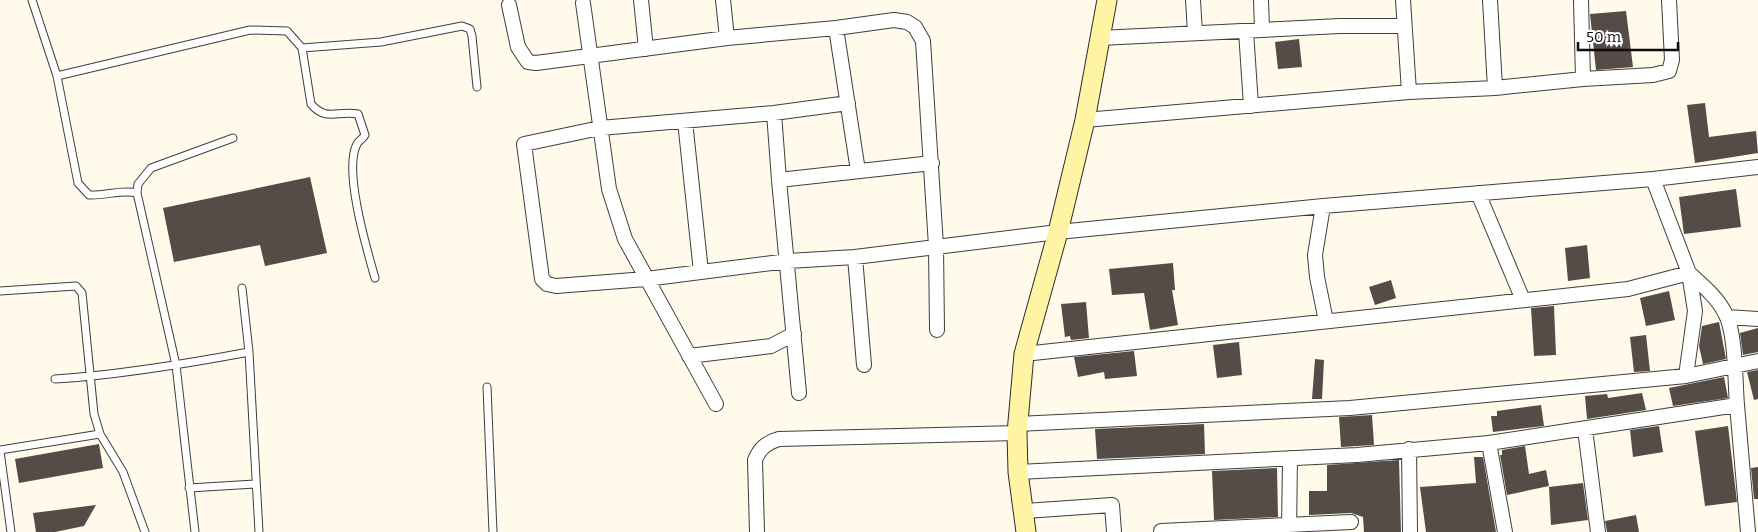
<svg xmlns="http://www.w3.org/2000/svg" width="1758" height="532" viewBox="0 0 1758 532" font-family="Bitter,serif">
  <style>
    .building { fill: #554c47 }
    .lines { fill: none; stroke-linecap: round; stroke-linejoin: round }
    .lane-casing { stroke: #3e3e3e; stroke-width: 9 }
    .street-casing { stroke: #3e3e3e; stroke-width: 16 }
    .secondary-casing { stroke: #2d2d2d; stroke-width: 21 }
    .lane { stroke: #fff; stroke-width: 7 }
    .street { stroke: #fff; stroke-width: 14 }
    .secondary { stroke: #fff4a4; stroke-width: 19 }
  </style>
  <rect width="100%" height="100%" fill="#fffae9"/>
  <path class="building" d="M1626,11L1633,67L1596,70L1590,14Z
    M1299,39L1302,67L1278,69L1275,42Z
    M1705,103L1709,137L1756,131L1758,153L1695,163L1687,105Z
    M310,177L327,253L265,266L260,245L174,262L163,208Z
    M1736,189L1741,227L1684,234L1679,197Z
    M1587,245L1590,278L1568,281L1565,248Z
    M1173,263L1175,290H1172L1178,325L1150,330L1144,293L1112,295L1109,269Z
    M1391,280L1396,298L1375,305L1369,287Z
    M1669,291L1675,320L1646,326L1640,298Z
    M1086,302L1089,338L1071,340L1070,336L1065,337L1061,304Z
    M1554,306L1556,355L1534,356L1531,308Z
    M1719,322L1726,359L1703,364L1699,346L1702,326Z
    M1758,328V352L1743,355L1740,333Z
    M1646,335L1650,371L1634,372L1630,337Z
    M1239,342L1242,375L1217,378L1213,345Z
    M1134,351L1137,376L1105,379L1104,372L1078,377L1074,357Z
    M1315,359L1324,360L1322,399H1312Z
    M1758,370V399L1754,400L1747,372Z
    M1724,377L1728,398L1673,406L1669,388Z
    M1642,393L1646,410L1587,419L1585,396L1607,394L1608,398Z
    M1541,405L1544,426L1493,432L1491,416H1497V411Z
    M1372,415L1374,445L1341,447L1339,417Z
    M1204,424L1205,454L1097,459L1095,429Z
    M1659,426L1663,452L1633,457L1630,430Z
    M1728,426L1737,502L1705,506L1695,431Z
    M99,444L103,468L19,483L15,459Z
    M1525,446L1529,474L1546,470L1549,486L1507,495L1500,455H1502V450Z
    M1474,457H1483L1496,532H1426L1420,487L1476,483Z
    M1399,460L1401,532H1364L1363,517L1351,513L1309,515V491H1327V465Z
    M1758,467V499H1754L1751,468Z
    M1277,468L1278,517L1214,520L1212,471Z
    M1583,483L1588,520L1551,525L1549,487Z
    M96,505L84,526L55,532H36L33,513Z
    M1636,515L1639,532H1607L1605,521Z"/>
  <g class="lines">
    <g class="lane-casing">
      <path id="lane" d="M32,0L57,76L78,183L89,195C105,196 122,189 137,193L176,365L195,532
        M302,48L311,104C326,122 338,110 358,114L365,135C363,139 359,140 357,144C343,170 367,250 375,278
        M57,76L250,30L287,31L302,48L381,42L462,26L470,29L472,36L477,87
        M137,193L138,184L151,168L233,138
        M242,288L249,352L259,532
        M0,291L76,286L82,293L94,414L100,434L123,472L145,532
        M55,379C120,375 185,364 249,352
        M487,387L493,532
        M0,450L100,434
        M0,451L11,532
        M189,488L255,484"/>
    </g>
    <g class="street-casing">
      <path id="street" d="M641,0L646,49
        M723,0L727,38
        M1193,0L1195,33
        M1261,0L1262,30
        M1403,0L1409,92
        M1490,0L1495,88
        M583,3L609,189L625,239L716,404
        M509,5L518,47L528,62L536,63L727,38L836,28L894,20L907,22L915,27L923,41L936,246L937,330
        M836,28L858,171
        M1246,31L1251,106
        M1100,38L1340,26H1404
        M1583,79L1653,75L1669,71L1672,60L1669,0
        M848,103L774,113L600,128L524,144L542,279L547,284L556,286L646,279L788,261L855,257L1058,232L1323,206L1653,179L1689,273L1695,311L1686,376
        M774,113L779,180L932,163
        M1085,120L1409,92L1495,88L1583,79L1581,0
        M685,121L701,272
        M1653,179L1758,167
        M779,180L799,393
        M1478,193L1523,300
        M1323,206L1315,255L1317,277L1326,321
        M855,257L864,365
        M1727,317L1758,319
        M1024,354L1628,289L1689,273C1702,285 1717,297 1725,313C1736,332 1735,382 1737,405
        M689,356L771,346L794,334
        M1017,424L1350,408L1686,376L1758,361
        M1585,429L1598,532
        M1489,443L1505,532
        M1409,449L1410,532
        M1018,472L1357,455L1489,443L1737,405L1748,532
        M1025,511L1112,505L1114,532
        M1161,531L1351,522
        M757,532L755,460C760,448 766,443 779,439L1017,433
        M1289,532L1290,458"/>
    </g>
    <g class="secondary-casing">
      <path id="secondary" d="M1026,532L1018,472L1017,433L1024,354L1058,232L1085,120L1107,0"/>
    </g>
    <use href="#lane" class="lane"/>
    <use href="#street" class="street"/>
    <use href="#secondary" class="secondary"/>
  </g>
  <path d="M1578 42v8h100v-8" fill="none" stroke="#0b0b0b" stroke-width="2.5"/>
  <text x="1586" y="42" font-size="15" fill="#0b0b0b" stroke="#ffffff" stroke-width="4" paint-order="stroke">50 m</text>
</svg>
